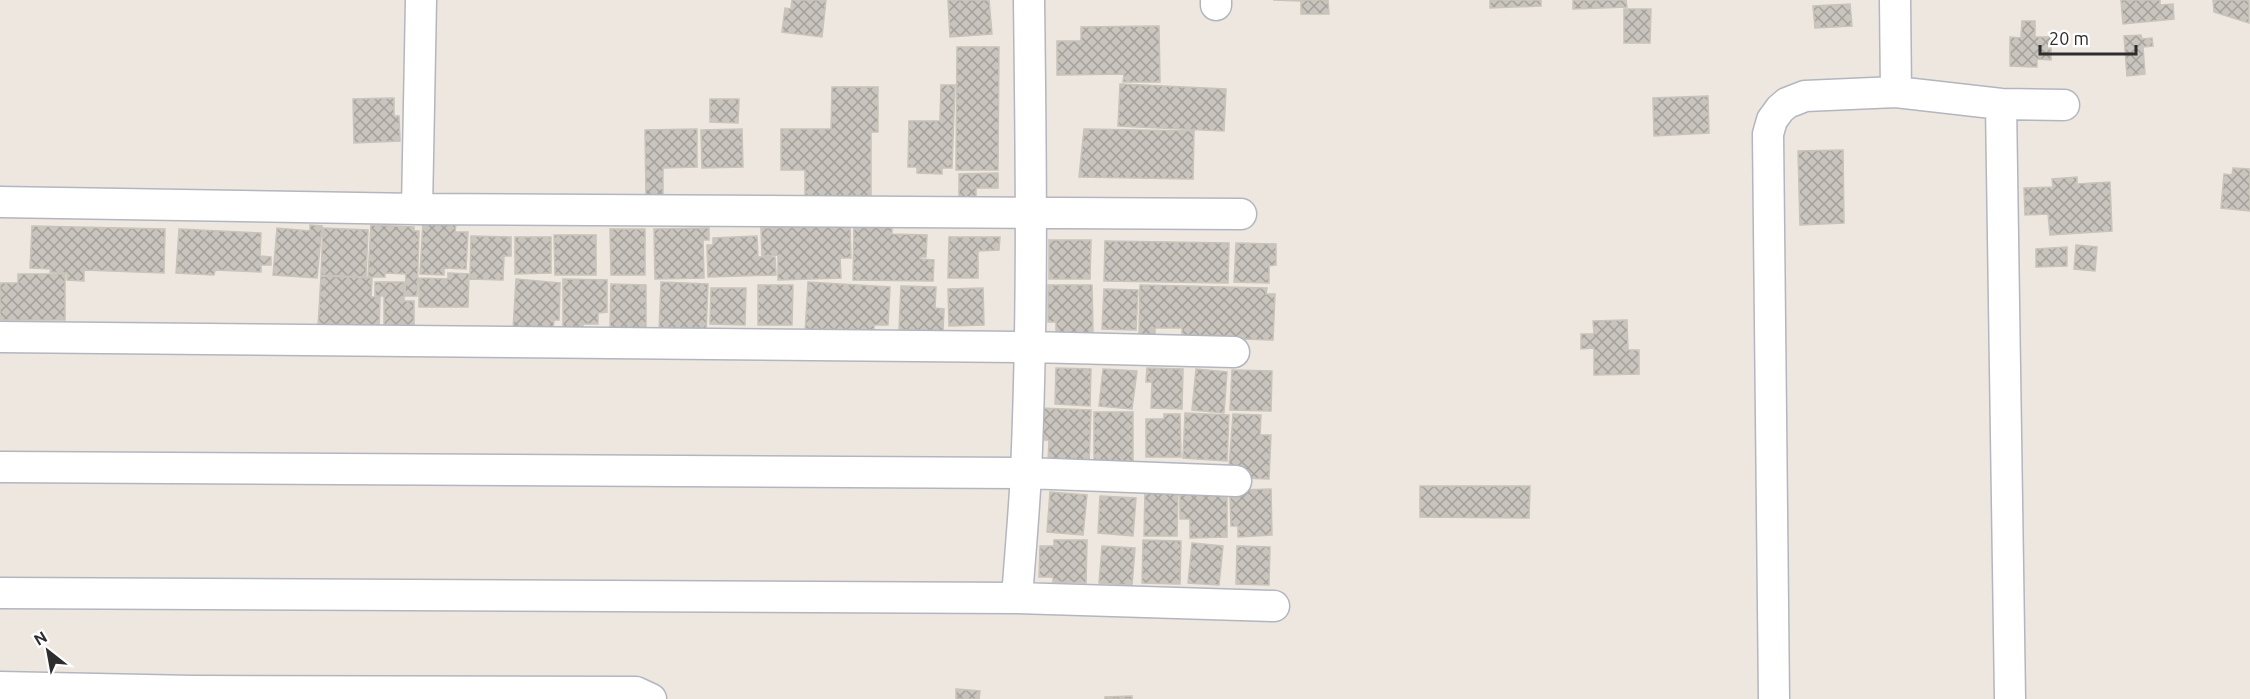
<svg xmlns="http://www.w3.org/2000/svg" width="2250" height="699" viewBox="0 0 2250 699" font-family="Ubuntu,sans-serif">
  <style>
    .building { fill: url(#building-cross-hatch); stroke: #c9c3b9; stroke-width: 1.5 }
    .lines { fill: none; stroke-linecap: round; stroke-linejoin: round }
    .minor-casing { stroke: #b3b6bf; stroke-width: 33 }
    .minor { stroke: #fff; stroke-width: 30 }
  </style>
  <defs>
    <pattern id="building-cross-hatch" width="8" height="8" patternUnits="userSpaceOnUse" patternTransform="scale(1.5)"><rect width="8" height="8" fill="#c9c5be"/><path d="M0 0l8 8M0 8l8-8" fill="none" stroke="#a4a09b"/></pattern>
  </defs>
  <rect width="100%" height="100%" fill="#ede7e0"/>
  <path class="building" d="M792,0H826L822,37L782,32L785,8L791,9Z
    M948,0H989L992,34L950,37Z
    M1273,0H1328L1329,14H1301V1Z
    M1490,0H1541V6L1490,8Z
    M1573,0H1626L1627,7L1573,9Z
    M2121,0H2160V5L2173,4L2174,19L2123,24Z
    M2213,0H2249V23L2214,12Z
    M1850,4L1852,26L1815,28L1813,6Z
    M1624,9H1651L1650,43H1624Z
    M2022,21H2035V37H2051V60L2037,59V67L2010,66V37L2021,38Z
    M1159,26L1160,82H1123L1124,74L1057,75V41H1081V27Z
    M2141,35L2142,39L2152,38L2153,46L2143,47L2145,74L2127,76L2124,36Z
    M957,47H999L998,170H956Z
    M1120,84L1226,89L1224,131L1118,126Z
    M941,85H955L952,168H942V174L917,173V167H908L909,121H940Z
    M832,87H878V132H871V196L805,197V170H781V129H831Z
    M1708,96L1709,133L1654,136L1653,98Z
    M394,98V116H399L400,141L354,143L353,99Z
    M710,99H739L738,123L710,122Z
    M697,129V167L663,168V197H646L645,130Z
    M742,129L743,167L702,168L701,130Z
    M1084,129L1194,131L1193,179L1079,177Z
    M1843,150L1844,223L1800,225L1798,151Z
    M2233,168L2250,169V211L2221,208L2224,174L2232,175Z
    M998,173V188H976V200H959V174Z
    M2077,177V184L2110,182L2112,231L2050,235L2048,214L2025,215L2024,188L2053,187L2052,179Z
    M423,222L456,224L455,232H468L466,269L444,268V275L420,274Z
    M310,225L322,226L317,278L273,275L277,228L310,231Z
    M371,225L414,227V231H419L417,296H405L406,274L385,273V277H368Z
    M854,225L892,226V234L927,235L926,257H920V259L934,260L933,281L853,280Z
    M32,226L165,229L164,273L84,270V281L67,280V273L50,272L51,269L30,268Z
    M850,226L851,258H840L841,278L778,280V255L762,256L761,228Z
    M323,228L368,230L366,277L321,275Z
    M709,228V240H703L704,278L655,279L654,229Z
    M179,229L261,233L260,256L271,257V265H261V272L215,270L214,275L176,273Z
    M610,229H645V275H611Z
    M554,235H596V275H555Z
    M471,236L511,237V256H504L503,280L470,279Z
    M757,236L758,257H775L776,275L708,277L707,245H713V238Z
    M515,237H551V273L515,274Z
    M949,237H1000L999,250L978,251V278H948Z
    M1049,240H1091L1090,279H1049Z
    M1105,241L1229,243L1228,283L1104,281Z
    M1236,243L1276,244V265L1269,266V283L1234,282Z
    M2076,245L2097,247L2095,271L2074,269Z
    M2067,247V266L2036,267V249Z
    M448,273L469,274L468,307H419V278L448,279Z
    M18,274H65V320H0V283H18Z
    M321,276L372,278L371,297H380L379,330L318,327Z
    M516,279L560,283L559,320H554L553,331L513,330Z
    M563,279L607,280V312L598,313V324H583V329H563Z
    M375,282H404V301H414V325L384,326V296H375Z
    M661,282L708,284L706,333L659,331Z
    M808,282L890,287L888,325H874V333H805Z
    M611,284L646,285V331L610,330Z
    M758,285H793L792,325H758Z
    M1048,285H1092L1093,333H1056V322H1048Z
    M1140,285L1267,288L1266,294H1275L1273,340L1182,337V328H1155V336L1139,335Z
    M901,286L936,287L935,308L944,309L943,331L899,330Z
    M711,288H746L745,325L710,324Z
    M983,288L984,325L949,326L948,289Z
    M1104,289L1138,290L1136,330L1102,329Z
    M1627,320L1628,350H1639V374L1594,375V348L1581,349V334H1594L1593,321Z
    M1056,368L1091,369L1090,406L1055,404Z
    M1147,368L1183,369L1182,409L1151,408L1152,382H1146Z
    M1103,369L1137,371L1132,409L1099,406Z
    M1196,369L1227,372L1224,413L1192,410Z
    M1232,370L1272,371L1271,411L1230,410Z
    M1038,408L1091,410L1089,465L1048,464L1049,440H1037Z
    M1094,412H1133V463L1094,464Z
    M1185,413L1229,415L1227,461L1183,458Z
    M1164,414H1180L1181,457H1146V419H1164Z
    M1233,414L1261,415L1260,435H1271L1269,479L1243,478V467H1229Z
    M1420,486H1530L1529,518L1420,517Z
    M1227,489V537L1190,538V519H1180V490Z
    M1271,489L1272,535L1238,537V526H1231L1230,497H1239V490Z
    M1145,490H1178L1177,536H1144Z
    M1050,492L1087,495L1083,535L1047,532Z
    M1100,496L1136,498L1133,536L1098,533Z
    M1054,540H1087L1086,583L1053,582V577H1039L1040,546H1054Z
    M1143,540L1181,541L1180,584L1142,583Z
    M1192,543L1223,546L1219,585L1188,583Z
    M1102,546L1135,548L1132,585L1099,583Z
    M1237,546L1270,547L1269,585L1236,584Z
    M956,689L980,691L979,699H956Z
    M1132,696V699H1105V697Z"/>
  <g class="lines">
    <g class="minor-casing">
      <path id="minor" d="M1216,0V5
        M1895,0L1896,92
        M2001,104L2010,699
        M0,202L417,209L1241,214
        M417,209L421,0
        M0,337L1029,347L1234,352
        M0,467L1026,473L1236,481
        M0,593L1017,598L1274,606
        M1017,598C1020,556 1024,514 1026,472C1033,314 1031,157 1029,0
        M0,687L193,691L636,692L651,699
        M1774,699L1768,134L1772,120L1780,109L1787,103L1805,96L1896,92L2001,104L2064,105"/>
    </g>
    <use href="#minor" class="minor"/>
  </g>
  <g transform="translate(48 651) rotate(329)" stroke="#ffffff" stroke-width="4.5" paint-order="stroke">
  <path d="M0-4.5L10 22L0 15L-10 22Z" fill="#2d2d2d"/>
  <text y="-9" font-size="16" font-weight="bold" text-anchor="middle" fill="#2d2d2d">N</text>
  </g>
  <path d="M2040 45v9h96v-9" fill="none" stroke="#2d2d2d" stroke-width="3"/>
  <text x="2049" y="45" font-size="18" fill="#2d2d2d" stroke="#ffffff" stroke-width="4.5" paint-order="stroke">20 m</text>
</svg>
